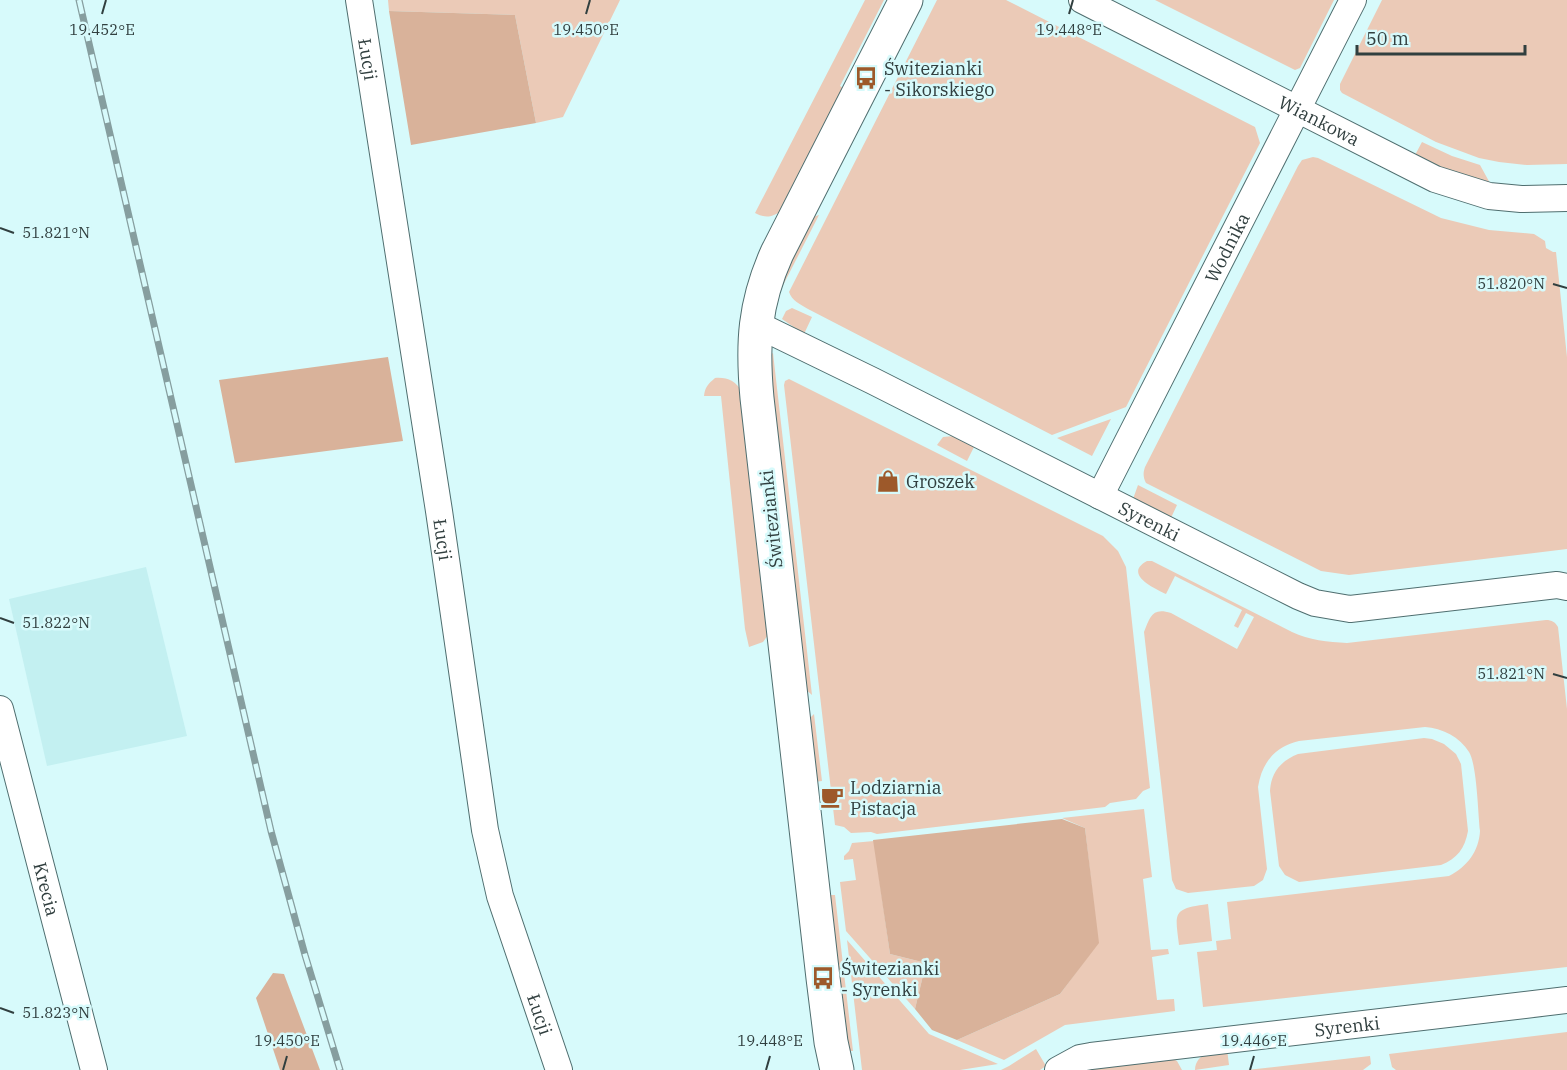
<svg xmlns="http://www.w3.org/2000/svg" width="1567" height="1070" viewBox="0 0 1567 1070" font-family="'IBM Plex Serif',serif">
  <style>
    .built { fill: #c3f0f1 }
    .green { fill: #ebcab7 }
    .forest { fill: #d9b29a }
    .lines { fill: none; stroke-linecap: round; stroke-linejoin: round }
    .street-casing { stroke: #4f6e6f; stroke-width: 28 }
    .secondary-casing { stroke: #4f6e6f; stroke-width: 35 }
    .street { stroke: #fff; stroke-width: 26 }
    .secondary { stroke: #fff; stroke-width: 33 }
    .rail-casing { stroke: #869e9f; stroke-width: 7 }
    .rail { stroke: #d7fafb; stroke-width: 4.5; stroke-dasharray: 14; stroke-linecap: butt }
    .ticks { fill: none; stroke: #313f3f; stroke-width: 2 }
    .labels { text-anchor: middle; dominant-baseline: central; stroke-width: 5; stroke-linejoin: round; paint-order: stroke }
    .street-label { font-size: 18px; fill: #313f3f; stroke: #d7fafb }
    .poi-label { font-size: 18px; fill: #313f3f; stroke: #d7fafb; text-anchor: start }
    .ticks-label { font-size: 15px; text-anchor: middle; fill: #313f3f; stroke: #d7fafb; stroke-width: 5; stroke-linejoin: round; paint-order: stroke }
  </style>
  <rect width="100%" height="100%" fill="#d7fafb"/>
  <path class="built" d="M146,567L187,736L47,766L9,599Z"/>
  <path class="green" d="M388,0H620L563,117L536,123L515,15L389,11Z
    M865,0H884L840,86L845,89L782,211C771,217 767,219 755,213Z
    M937,0H1006L1255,127L1260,143L1126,407L1052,435L808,309C800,304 792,301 789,292Z
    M1155,0H1334L1300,68L1295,70Z
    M1382,0H1567V164L1527,165L1499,162L1479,158L1436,142L1342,93L1340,90V84Z
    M1422,142L1452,156L1480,165L1491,185L1471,180L1414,157Z
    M1313,157L1318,158L1441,218L1489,230L1534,234L1545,241L1546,248L1553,252H1556L1567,357V549L1349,575L1321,571L1146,483C1143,477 1143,473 1145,467L1298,166L1302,160Z
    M819,215L775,301V295L810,218Z
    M792,308L812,317L804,334L782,319L786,311Z
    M773,353L812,695L804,688L769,356Z
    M715,378C727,377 736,381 742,392L768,635L763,642L749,647L745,629L721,396H704C705,387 708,384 715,378Z
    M789,379L1103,536L1118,551L1126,567L1150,788L1143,791L1136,799L1110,803L1105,807L877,834L871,832L851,833L844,827L835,825L784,385L785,381Z
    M1111,419L1092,456L1057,438Z
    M954,436L975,445L967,461L937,445L943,437Z
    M1138,485L1177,505L1170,520L1133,499Z
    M1147,561H1152L1292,632C1309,640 1328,642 1347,643L1546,620C1552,620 1555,622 1558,627L1567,709V967L1203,1007L1197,952L1217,950L1216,941L1231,939L1227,902L1449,876C1467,867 1479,851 1480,831C1478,813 1477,765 1469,752C1460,737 1442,728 1425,727L1299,741C1275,747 1262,762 1258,787L1267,869L1263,880L1254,886L1188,893L1176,889L1172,880L1144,632C1150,617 1152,607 1171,613L1237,649L1254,617L1246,613L1238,628L1234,626L1242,610L1175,576L1166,594C1154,588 1123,574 1147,561Z
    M814,714L822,781L814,782L810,718Z
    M1424,738L1432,739L1444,744L1456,754L1461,764L1468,831C1465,848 1457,859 1441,865L1299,882L1285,875L1279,866L1270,791C1271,772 1281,761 1298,754Z
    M1144,809L1152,877L1143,879L1151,950L1168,949L1169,954L1152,957L1157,1000L1174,999L1175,1011L1065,1025L1004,1060L957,1040L1060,994L1098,943L1085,828L1062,818Z
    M874,841L890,954L926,963L915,1009L846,931L840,882L856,880L853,859L844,860V856L849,851L852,843Z
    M827,895H835L853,1051H846Z
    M1208,904L1212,941L1179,945C1175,912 1172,909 1208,904Z
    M847,940L929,1034L998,1064L960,1070H862Z
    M1567,1032V1070H1396L1392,1067L1389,1054Z
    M1036,1049L1046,1066L1040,1070H1001L1009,1066Z
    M1227,1049L1229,1065L1195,1070C1196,1052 1214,1052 1227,1049Z
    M1370,1056L1371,1064L1363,1070H1247Z
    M1171,1058L1177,1061L1182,1070H1077Z"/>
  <path class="forest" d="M389,11L515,15L536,123L411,145Z
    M388,357L403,441L235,463L219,380Z
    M1062,819L1085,828L1099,943L1060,994L957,1040L932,1030L915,1009L926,963L890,954L873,840Z
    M273,973L284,974L320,1070H280L256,998Z"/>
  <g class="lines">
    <g class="street-casing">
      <g id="street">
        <path id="s1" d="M359,0L439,511L485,830L500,896L559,1070"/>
        <path id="s2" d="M1082,0L1435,179L1489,196L1521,199L1567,198"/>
        <path id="s3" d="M756,324L873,381L1298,596L1315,603L1350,609L1557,585L1567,587"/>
        <path id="s4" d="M1100,496L1353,0"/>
        <path id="s5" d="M0,709L94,1070"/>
        <path id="s6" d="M1058,1070L1080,1058L1091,1056L1567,1000"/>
      </g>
    </g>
    <g class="secondary-casing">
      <path id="secondary" d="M837,1070L831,1042L823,978L757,398C752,344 754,304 777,253L906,0"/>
    </g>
    <use href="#street" class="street"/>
    <use href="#secondary" class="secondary"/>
    <g class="rail-casing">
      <path id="rail" d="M79,0L271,831L305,955L340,1070"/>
    </g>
    <use href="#rail" class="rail"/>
  </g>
  <path class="ticks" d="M102,14L106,0M586,14L590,0M1069,14L1073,0M0,228L14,233M1553,284L1567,288M0,618L14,623M1553,674L1567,678M0,1008L14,1013M283,1070L287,1056M766,1070L770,1056M1250,1070L1254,1056"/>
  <defs>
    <g id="bus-bare" transform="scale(1.8)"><path d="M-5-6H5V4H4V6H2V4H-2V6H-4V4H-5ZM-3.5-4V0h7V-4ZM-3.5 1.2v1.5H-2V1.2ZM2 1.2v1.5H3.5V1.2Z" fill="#9d592a" stroke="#d7fafb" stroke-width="2.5" paint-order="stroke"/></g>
    <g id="shop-bare" transform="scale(1.8)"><path d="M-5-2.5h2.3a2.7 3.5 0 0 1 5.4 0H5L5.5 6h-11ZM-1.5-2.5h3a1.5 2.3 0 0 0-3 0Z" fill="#9d592a" stroke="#d7fafb" stroke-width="2.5" paint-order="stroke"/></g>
    <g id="cafe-bare" transform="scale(1.8)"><path d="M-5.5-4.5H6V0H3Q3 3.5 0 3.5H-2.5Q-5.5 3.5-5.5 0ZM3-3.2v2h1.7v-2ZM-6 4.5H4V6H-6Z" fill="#9d592a" stroke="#d7fafb" stroke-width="2.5" paint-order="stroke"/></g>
  </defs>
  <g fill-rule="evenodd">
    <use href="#bus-bare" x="866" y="78"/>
    <use href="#shop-bare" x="888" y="481"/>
    <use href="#cafe-bare" x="832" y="797"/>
    <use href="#bus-bare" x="823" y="978"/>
  </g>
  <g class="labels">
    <g class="street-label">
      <text stroke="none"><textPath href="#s1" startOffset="60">Łucji</textPath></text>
      <text stroke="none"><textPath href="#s2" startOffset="266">Wiankowa</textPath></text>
      <text stroke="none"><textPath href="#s4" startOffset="279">Wodnika</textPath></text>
      <text transform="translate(771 519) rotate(-96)">Świtezianki</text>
      <text stroke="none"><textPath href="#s3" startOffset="440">Syrenki</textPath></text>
      <text stroke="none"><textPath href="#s1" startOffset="546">Łucji</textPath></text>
      <text stroke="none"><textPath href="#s5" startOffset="186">Krecia</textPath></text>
      <text stroke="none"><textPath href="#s1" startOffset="1032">Łucji</textPath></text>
      <text stroke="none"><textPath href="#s6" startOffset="294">Syrenki</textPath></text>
    </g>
    <g class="poi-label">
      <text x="884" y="68">Świtezianki<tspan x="884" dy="21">- Sikorskiego</tspan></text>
      <text x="906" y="481">Groszek</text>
      <text x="850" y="787">Lodziarnia<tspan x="850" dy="21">Pistacja</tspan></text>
      <text x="841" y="968">Świtezianki<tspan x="841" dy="21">- Syrenki</tspan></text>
    </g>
  </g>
  <g class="ticks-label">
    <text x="102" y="35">19.452°E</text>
    <text x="586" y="35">19.450°E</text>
    <text x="1069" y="35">19.448°E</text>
    <text x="56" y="238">51.821°N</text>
    <text x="1511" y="289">51.820°N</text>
    <text x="56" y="628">51.822°N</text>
    <text x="1511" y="679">51.821°N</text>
    <text x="56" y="1018">51.823°N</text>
    <text x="287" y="1046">19.450°E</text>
    <text x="770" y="1046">19.448°E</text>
    <text x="1254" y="1046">19.446°E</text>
  </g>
  <path d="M1357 45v9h168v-9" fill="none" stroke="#313f3f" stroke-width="3"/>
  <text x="1366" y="45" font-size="18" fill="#313f3f" stroke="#d7fafb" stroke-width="4.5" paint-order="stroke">50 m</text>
</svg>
